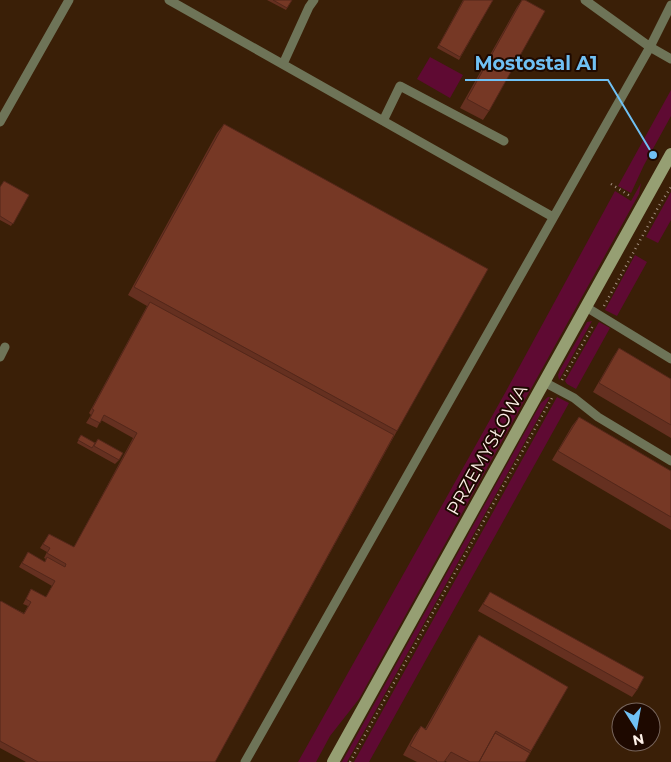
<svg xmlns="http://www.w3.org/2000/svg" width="671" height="762" viewBox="0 0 671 762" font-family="Montserrat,sans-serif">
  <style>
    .green { fill: #5f0a33 }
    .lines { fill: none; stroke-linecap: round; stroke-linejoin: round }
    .path { stroke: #a59182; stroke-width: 2.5; stroke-dasharray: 1 4; stroke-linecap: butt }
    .lane { stroke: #6e7458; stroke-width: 9 }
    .secondary { stroke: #969f73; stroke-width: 12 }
    .wall { fill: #653020 }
    .building { fill: #763825; stroke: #53271a }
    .labels { text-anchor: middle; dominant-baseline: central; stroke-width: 4; stroke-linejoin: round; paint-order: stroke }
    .street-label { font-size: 18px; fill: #fdf0e7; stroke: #1e0900 }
    .leader { fill: none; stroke: #70c1f4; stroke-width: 2 }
    .callout-dot { fill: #70c1f4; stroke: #1e0900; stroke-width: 2 }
    .callout-label { font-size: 19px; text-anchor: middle; font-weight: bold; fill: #70c1f4; stroke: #1e0900; stroke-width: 4; stroke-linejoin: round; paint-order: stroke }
  </style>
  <rect width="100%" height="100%" fill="#3a1f07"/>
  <path class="green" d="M430,57L463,75L450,98L417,79Z
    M671,90V116L644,165L631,193L618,186Z
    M641,183L639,194L359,699L330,736L316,762H298L505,393L615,191L631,201Z
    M671,192V220L658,243L646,237Z
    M635,255L647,262L617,316L605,310Z
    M592,321L559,380L558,375L560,370L586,324L587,322Z
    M599,322L610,328L576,389L567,384L565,381Z
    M548,397H550L347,762H342L541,403Z
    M557,397L569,403L369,762H354Z"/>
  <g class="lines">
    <path class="path" d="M611,184L630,196
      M604,306L660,204L671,187
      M562,380L594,324
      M350,762L552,398"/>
    <path class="lane" d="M169,0L553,217
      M585,0L650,47L671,59
      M283,64L309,7L314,0
      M383,121L400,86L504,141
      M0,122L69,0
      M586,307L671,359
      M0,357L5,347
      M544,382L574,398L598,417L671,461
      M245,762L650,47L671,5"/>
    <path class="secondary" d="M333,762L671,154"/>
  </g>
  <path class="wall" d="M267,0H292L286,10Z
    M463,0H493L459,60L437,48Z
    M522,0L489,111L483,120L460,108L517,7Z
    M224,124L397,431L215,762H26L0,748V602L24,613L28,606L23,604L31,589L46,597L52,586L19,567L28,552L44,562L46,559L44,558L47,552L40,548L49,534L74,547L133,438L101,420L97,428L86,423L91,415L89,413L147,306L128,295L217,133Z
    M0,187L29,195L11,226L0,220Z
    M619,348L671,379V438L593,392L613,357Z
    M579,417L671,471V530L552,460L572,426Z
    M81,435L95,443L98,439L119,460L115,464L77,443Z
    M490,592L637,690L632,697L478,611Z
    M479,635L568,687L525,762H447L445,761L444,762H417L403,755L414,735L421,726L425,729L473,644Z"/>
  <path class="building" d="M273,0H292L287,8Z
    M464,0H493L460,57L439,45Z
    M522,0H525L545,11L489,111L467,99Z
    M224,124L488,269L397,431L134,287Z
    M4,181L29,195L13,224L0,216V187Z
    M150,302L394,435L215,762H38L0,741V602L1,601L24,614L31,602L26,599L31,589L46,597L55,581L22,563L28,552L45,562L47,557L65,567L66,564L47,553L50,548L43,544L49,534L74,547L137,433L104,415L100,423L90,418L94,410L92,409Z
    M619,348L671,379V425L599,383Z
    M579,417L671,471V517L558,451Z
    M81,435L95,443L92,448L78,440Z
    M98,439L123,453L119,460L94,446Z
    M490,592L644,677L637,690L483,604Z
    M479,635L568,687L531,751L496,731L479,762H470L451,752L444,762H436L437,761L410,746L421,726L426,730Z
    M495,733L530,753L525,762H479Z"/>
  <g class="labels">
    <g class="street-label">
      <text transform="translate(487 450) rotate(-61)">PRZEMYSŁOWA</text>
    </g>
  </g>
  <path class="leader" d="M653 155L608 80H465"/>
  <circle class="callout-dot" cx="653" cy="155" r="5"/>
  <g class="callout-label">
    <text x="536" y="70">Mostostal A1</text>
  </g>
  <g transform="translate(636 727) rotate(169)"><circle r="24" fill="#1e0900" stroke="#77655c"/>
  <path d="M0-4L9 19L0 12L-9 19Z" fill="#70c1f4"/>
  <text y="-8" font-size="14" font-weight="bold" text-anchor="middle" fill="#fdf0e7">N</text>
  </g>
</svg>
